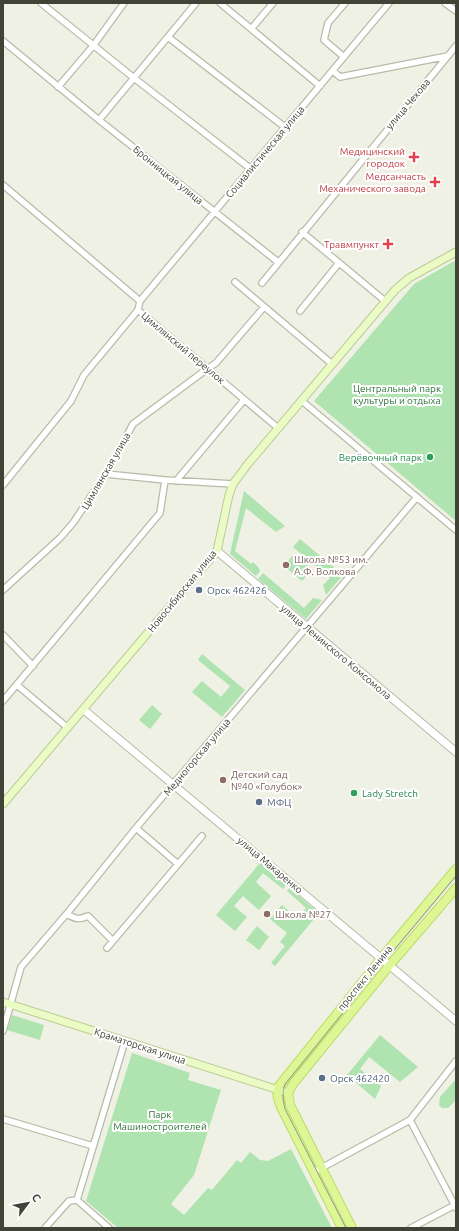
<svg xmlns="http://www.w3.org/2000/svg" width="459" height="1231" viewBox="0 0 459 1231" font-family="Ubuntu,sans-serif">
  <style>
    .green { fill: #afe3b0 }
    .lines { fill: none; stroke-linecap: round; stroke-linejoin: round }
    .minor-casing { stroke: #b7bca8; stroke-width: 8 }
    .tertiary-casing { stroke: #b7bca8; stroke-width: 9 }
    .secondary-casing { stroke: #bbcb94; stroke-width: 9 }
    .primary-casing { stroke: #bddb68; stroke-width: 10 }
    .minor { stroke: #fff; stroke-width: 5.5 }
    .tertiary { stroke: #fff; stroke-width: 7 }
    .secondary { stroke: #eafbc5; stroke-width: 7 }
    .primary { stroke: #ddf797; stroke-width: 8 }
    .tram { stroke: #949494; stroke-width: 1 }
    .health-dot { fill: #e0444e; stroke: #fff; stroke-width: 1.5 }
    .leisure-dot { fill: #2e9e5b; stroke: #fff; stroke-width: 1.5 }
    .education-dot { fill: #8d6e63; stroke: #fff; stroke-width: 1.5 }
    .service-dot { fill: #5c6f8a; stroke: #fff; stroke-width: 1.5 }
    .labels { text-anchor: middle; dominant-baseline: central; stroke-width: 4; stroke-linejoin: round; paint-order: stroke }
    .street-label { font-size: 10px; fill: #404335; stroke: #fff }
    .health-label { font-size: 10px; fill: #be3a42; stroke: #fff; text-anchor: end }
    .park-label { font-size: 10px; fill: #2c7038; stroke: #fff }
    .leisure-label { font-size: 10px; fill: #27864d; stroke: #fff; text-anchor: end }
    .education-label { font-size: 10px; fill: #785e54; stroke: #fff; text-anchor: start }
    .service-label { font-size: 10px; fill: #4e5e75; stroke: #fff; text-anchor: start }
  </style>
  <rect width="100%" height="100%" fill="#eef1e4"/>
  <path class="green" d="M456,260V521L314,401L414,284Z
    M244,491L285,526L276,532L246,508L235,551L251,564L253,562L259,568L260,571L256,576L230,554Z
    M300,539L343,575L326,595L323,585L330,578L293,547Z
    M294,554L312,569L302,581L284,566Z
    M263,573L304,608L313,598L322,600L306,619L258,579Z
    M202,654L245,690L222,717L192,692L202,681L221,697L230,686L198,660Z
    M152,705L162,714L150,729L139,720Z
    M260,863L286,885L283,889L263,873L256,882L271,896L259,910L243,896L234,906L247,917L235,931L216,915Z
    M289,888L319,913L275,966L271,963L285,946L280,942L287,933L270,919L282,905L297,918L306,908L287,891Z
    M257,926L269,937L259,950L246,940Z
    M12,1015L44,1025L40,1040L7,1030Z
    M380,1035L418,1067L400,1082L369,1057L360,1069L381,1086L375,1099L347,1075Z
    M132,1053L190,1073L188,1080L221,1090L194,1175L171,1204L184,1215L208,1188L212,1190L237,1160L241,1163L250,1152L260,1160L268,1161L291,1149L332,1228H118L86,1201Z
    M456,1079V1100L448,1108H442L439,1105L440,1097Z"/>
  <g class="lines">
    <g class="minor-casing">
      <path id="minor" d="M41,3L134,78L251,169
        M220,3L320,86
        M445,3L456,11
        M252,28L273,3
        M168,37L286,128
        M3,41L99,120L278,262
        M344,57L324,40L328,23L345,3
        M333,71L340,77L448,56
        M58,87L93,46L124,3
        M99,120L196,3
        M3,185L140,301L138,310L278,428
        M302,232L385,301
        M235,282L332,364
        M262,283L456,46
        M140,301L389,3
        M300,311L339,263
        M302,401L456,530
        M106,474L165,480L233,484
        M176,481L244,400
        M3,485L71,401L84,375L138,310
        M3,590L60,538L73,523L106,474L133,424L207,369L216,363L264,307
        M3,635L33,666
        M17,685L68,728
        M3,701L160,513L165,480
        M136,828L178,864
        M67,914C75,919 79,920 88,916L113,941
        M107,948L202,836
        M3,1031L21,967L69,911L136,828L417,497
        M3,1119L93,1146
        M410,1120L456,1208
        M314,1172L410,1120L456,1061
        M45,1228L69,1201L77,1200
        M109,1228L77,1200L125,1041
        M411,1228L455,1205"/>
    </g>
    <g class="tertiary-casing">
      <path id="tertiary" d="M217,551L456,752
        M84,710L456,1021"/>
    </g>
    <g class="secondary-casing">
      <path id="secondary" d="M3,804L217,551L229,495L233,484L247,465L395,290L409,278L456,252
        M3,1002L288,1093"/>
    </g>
    <g class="primary-casing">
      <path id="primary" d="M342,1228L281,1107C278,1100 276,1094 279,1086L384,955L456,869
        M352,1228L290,1105L288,1093L293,1084L389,966L456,888"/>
    </g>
    <use href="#minor" class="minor"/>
    <use href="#tertiary" class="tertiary"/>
    <use href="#secondary" class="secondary"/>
    <use href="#primary" class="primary"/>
    <path class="tram" d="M346,1228L285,1109C283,1100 282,1093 285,1084L384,962L456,876"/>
  </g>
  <g class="health-dot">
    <path d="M412 151h4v4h4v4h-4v4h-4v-4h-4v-4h4z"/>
    <path d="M433 176h4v4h4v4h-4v4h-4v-4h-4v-4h4z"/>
    <path d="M386 238h4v4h4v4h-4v4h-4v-4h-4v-4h4z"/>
  </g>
  <g class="leisure-dot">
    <circle cx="430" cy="457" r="4"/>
    <circle cx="354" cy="793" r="4"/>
  </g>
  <g class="education-dot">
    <circle cx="286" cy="565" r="4"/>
    <circle cx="223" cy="780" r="4"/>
    <circle cx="267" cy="914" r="4"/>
  </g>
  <g class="service-dot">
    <circle cx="199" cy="590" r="4"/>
    <circle cx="259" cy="802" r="4"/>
    <circle cx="322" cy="1078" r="4"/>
  </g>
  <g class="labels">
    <g class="street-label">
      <text transform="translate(408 104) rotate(-50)">улица Чехова</text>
      <text transform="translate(265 152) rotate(-50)">Социалистическая улица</text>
      <text transform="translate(168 175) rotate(39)">Бронницкая улица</text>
      <text transform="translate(183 348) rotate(40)">Цимлянский переулок</text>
      <text transform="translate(106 471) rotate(-60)">Цимлянская улица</text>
      <text transform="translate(182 591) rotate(-51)">Новосибирская улица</text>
      <text transform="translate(336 652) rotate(40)">улица Ленинского Комсомола</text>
      <text transform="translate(197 757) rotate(-50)">Медногорская улица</text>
      <text transform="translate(270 865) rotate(40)">улица Макаренко</text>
      <text transform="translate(365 978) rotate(-51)">проспект Ленина</text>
      <text transform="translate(140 1046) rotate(18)">Краматорская улица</text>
    </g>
    <g class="health-label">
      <text x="405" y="151">Медицинский<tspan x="405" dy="12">городок</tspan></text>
      <text x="426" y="176">Медсанчасть<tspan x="426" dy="12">Механического завода</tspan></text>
      <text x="379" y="244">Травмпункт</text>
    </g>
    <g class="park-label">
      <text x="397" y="388">Центральный парк<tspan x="397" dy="12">культуры и отдыха</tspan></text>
      <text x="160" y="1114">Парк<tspan x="160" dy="12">Машиностроителей</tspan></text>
    </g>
    <g class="leisure-label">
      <text x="422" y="457">Верёвочный парк</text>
      <text x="362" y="793" text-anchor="start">Lady Stretch</text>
    </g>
    <g class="education-label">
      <text x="294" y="559">Школа №53 им.<tspan x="294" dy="12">А.Ф. Волкова</tspan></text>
      <text x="231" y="774">Детский сад<tspan x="231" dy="12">№40 «Голубок»</tspan></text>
      <text x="275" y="914">Школа №27</text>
    </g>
    <g class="service-label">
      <text x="207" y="590">Орск 462426</text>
      <text x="267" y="802">МФЦ</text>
      <text x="330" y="1078">Орск 462420</text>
    </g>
  </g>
  <rect width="459" height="1231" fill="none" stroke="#404335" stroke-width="8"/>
  <g transform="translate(28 1203) rotate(58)" stroke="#ffffff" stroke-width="3" paint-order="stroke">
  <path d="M0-3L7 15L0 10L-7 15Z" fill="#404335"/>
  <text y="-6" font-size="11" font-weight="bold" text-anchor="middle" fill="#404335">С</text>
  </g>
</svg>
